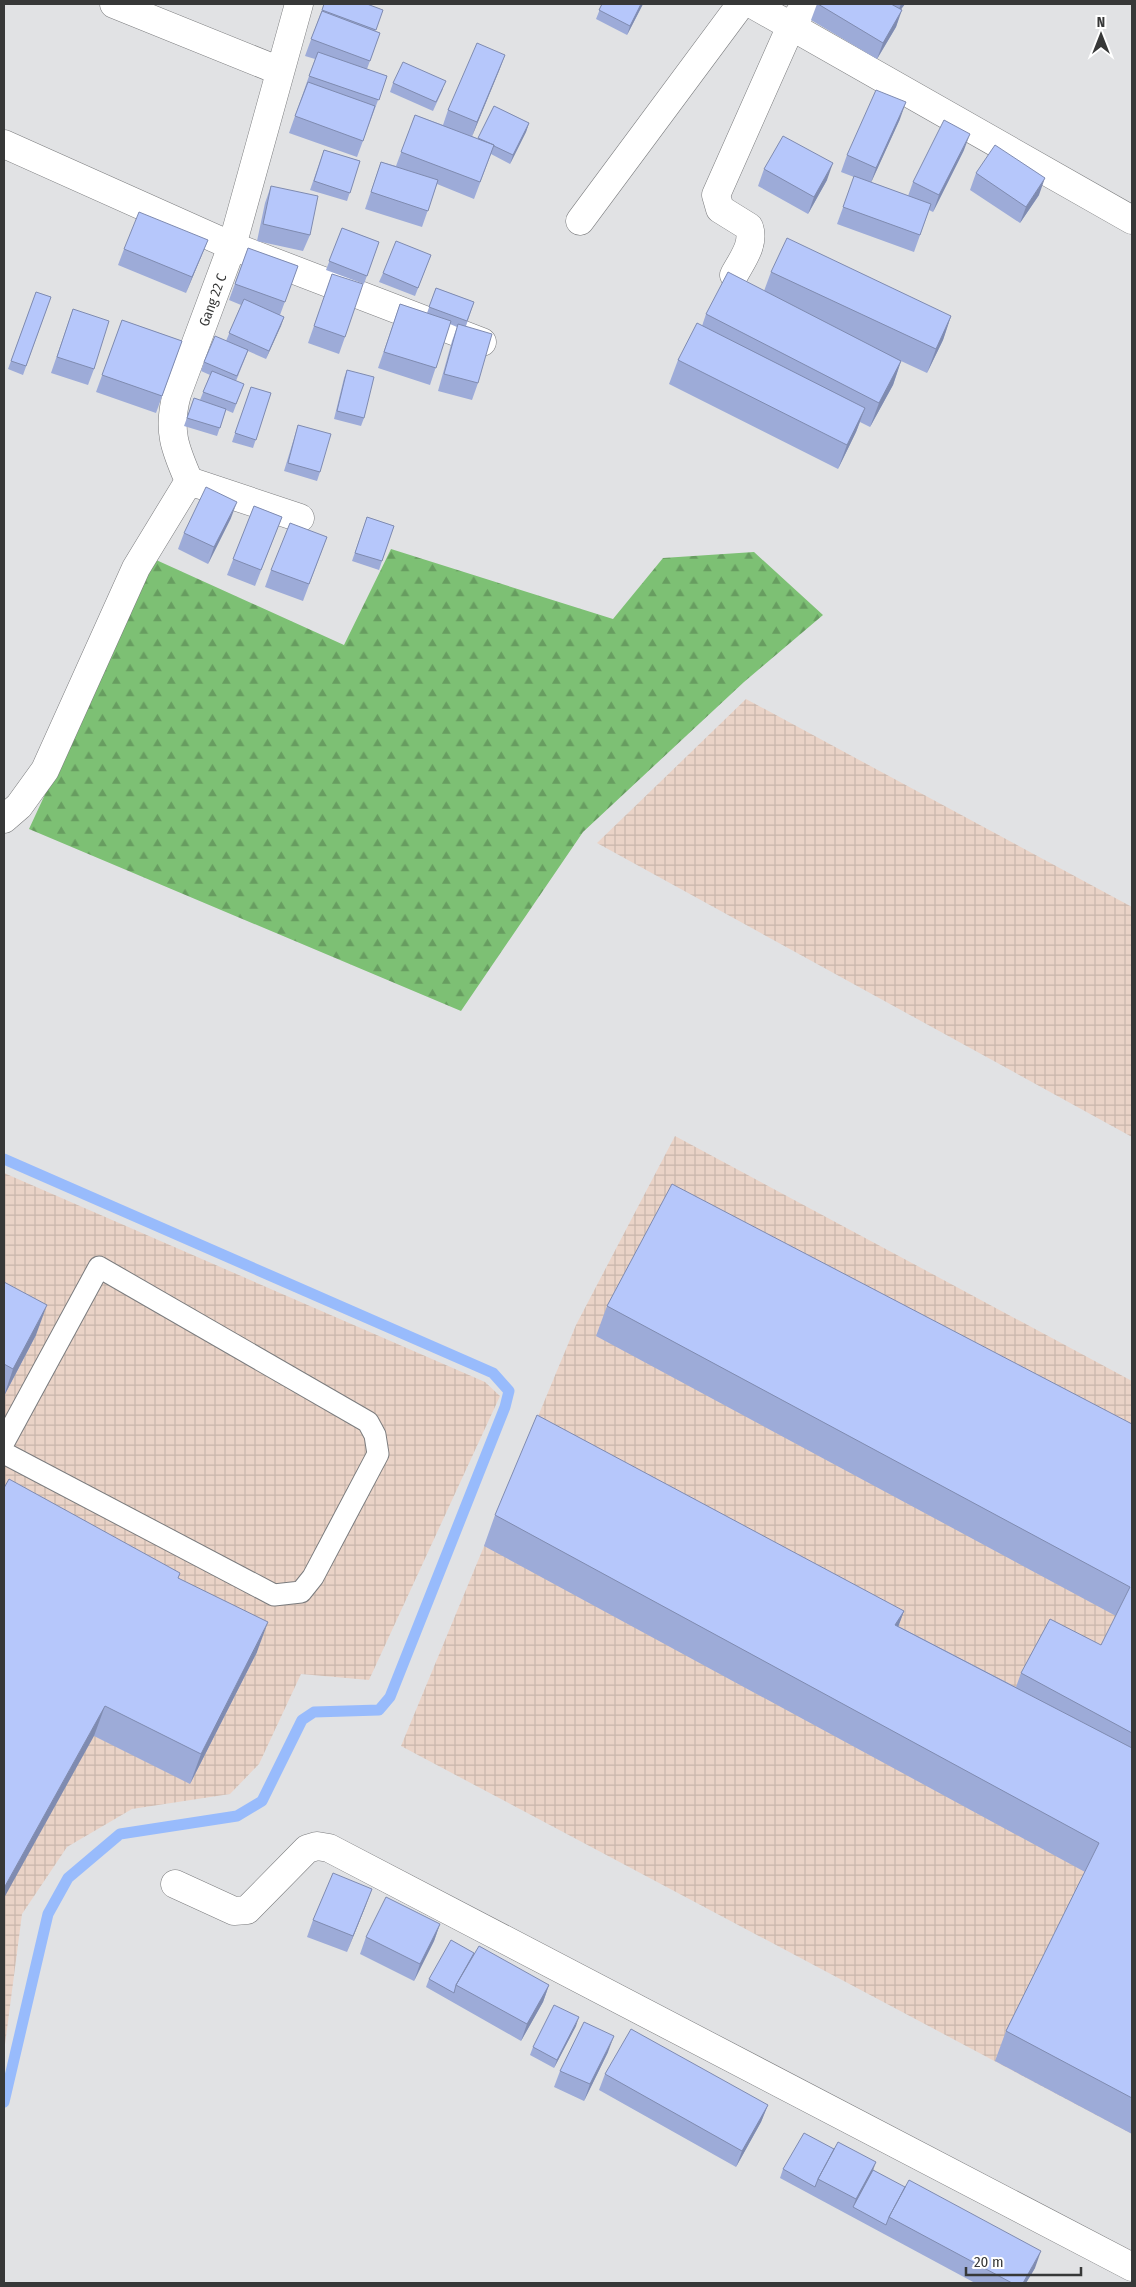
<svg xmlns="http://www.w3.org/2000/svg" width="1136" height="2287" viewBox="0 0 1136 2287" font-family="'Fira Sans Condensed',sans-serif">
  <style>
    .industrial { fill: url(#industrial-grid) }
    .forest { fill: url(#forest-firs) }
    .lines { fill: none; stroke-linecap: round; stroke-linejoin: round }
    .stream { stroke: #98bbfc; stroke-width: 11 }
    .service-casing { stroke: #7b7c7e; stroke-width: 23 }
    .minor-casing { stroke: #7b7c7e; stroke-width: 29 }
    .service { stroke: #fff; stroke-width: 21 }
    .minor { stroke: #fff; stroke-width: 28 }
    .wall { fill: #9dabd8 }
    .shaded-wall { fill: #7f8bb0 }
    .building { fill: #b6c7fb; stroke: #7f8bb0 }
    .labels { text-anchor: middle; dominant-baseline: central; stroke-width: 4.5; stroke-linejoin: round; paint-order: stroke }
    .street-label { font-size: 14px; fill: #373838; stroke: #fff }
  </style>
  <defs>
    <pattern id="industrial-grid" width="8" height="8" patternUnits="userSpaceOnUse" patternTransform="scale(1.25)"><rect width="8" height="8" fill="#ead3c7"/><path d="M0 4h8M4 0v8" fill="none" stroke="#c9b6ac"/></pattern>
    <pattern id="forest-firs" width="22" height="20" patternUnits="userSpaceOnUse" patternTransform="scale(1.25)"><rect width="22" height="20" fill="#7dc074"/><path d="M5 1l3.5 6h-7zM16 11l3.5 6h-7z" fill="#679d60"/></pattern>
  </defs>
  <rect width="100%" height="100%" fill="#e1e2e4"/>
  <path class="industrial" d="M746,699L1132,907V1137L597,843Z
    M675,1136L1132,1381V2134L401,1746L576,1325Z
    M4,1173L485,1382L500,1396L369,1680L301,1674L259,1764L230,1794L132,1809L67,1847L22,1914L4,2052Z"/>
  <path class="forest" d="M391,549L613,619L663,558L754,552L823,615L744,682L583,832L461,1011L29,829L154,559L344,645Z"/>
  <g class="lines">
    <path class="stream" d="M4,1159L493,1373L509,1391L505,1407L390,1697L379,1710L314,1712L302,1720L262,1801L237,1816L120,1834L68,1878L48,1914L4,2102"/>
    <g class="service-casing">
      <path id="service" d="M4,1442L99,1267L368,1422L375,1435L378,1454L313,1577L301,1592L274,1595L4,1453"/>
    </g>
    <g class="minor-casing">
      <path id="minor" d="M114,4L280,71
        M299,4L232,246L177,394C167,430 175,449 189,481L300,518
        M752,4L1132,220
        M4,144L232,246L482,342
        M580,221L741,4
        M734,275C742,260 755,244 749,227L720,209L716,195L791,26L806,4
        M4,819L19,806L45,770L136,568L189,481
        M175,1884L234,1911L247,1910L307,1849L317,1846L329,1848L1132,2267"/>
    </g>
    <use href="#service" class="service"/>
    <use href="#minor" class="minor"/>
  </g>
  <path class="wall" d="M324,4L383,10L375,31L380,33L367,69L387,76L357,157L289,133L315,59L305,56Z
    M602,4H643L627,35L596,19Z
    M817,4H905L901,9L896,27L877,59L811,20Z
    M505,55L472,136L478,139L494,106L529,123L526,132L510,164L491,154L474,199L437,184L422,227L365,209L381,162L396,166L415,115L443,125L448,110Z
    M393,83L443,89L433,111L390,92Z
    M900,119L871,182L908,196L913,182L964,150L933,212L929,210L914,252L837,224L854,177L841,172L847,155Z
    M324,150L360,161L347,201L310,190Z
    M764,169L827,180L808,214L758,186Z
    M976,173L1039,195L1020,223L970,190Z
    M271,186L310,235L303,251L257,241L265,203Z
    M342,228L379,242L364,284L326,270Z
    M208,240L186,293L118,265L124,249Z
    M248,248L298,266L280,315L284,317L266,359L248,351L236,381L241,392L233,413L226,410L217,436L184,426L194,398L200,400L210,375L201,371L204,362L226,341L241,305L229,300Z
    M431,255L415,296L379,282L383,273Z
    M771,272L951,316L943,340L927,373L901,361L893,385L870,427L860,422L856,432L838,469L669,384L678,360L702,326L706,314L764,291Z
    M332,274L345,337L339,354L308,343Z
    M436,288L474,302L466,326L478,383L472,400L438,391L452,341L457,327L450,324L430,385L378,368L400,304L427,313Z
    M36,292L51,297L23,375L8,369Z
    M73,309L94,369L88,385L51,373Z
    M122,320L182,341L156,413L96,392Z
    M347,370L364,418L361,426L334,419L344,378Z
    M251,387L271,393L253,448L232,442Z
    M298,425L320,472L317,481L284,471Z
    M254,506L282,517L255,586L227,575Z
    M367,517L394,526L379,570L352,561Z
    M231,518L208,564L178,549L184,533Z
    M327,537L303,601L265,587L271,570Z
    M4,1282L36,1335L4,1396Z
    M607,1306L1132,1424V2134L995,2061L1006,2031L1085,1872L484,1546L495,1515L904,1611L898,1626L1016,1687L1021,1673L1101,1645L1116,1616L596,1336Z
    M4,1488L178,1578L257,1652L190,1784L94,1736Z
    M366,1905L347,1952L307,1937L313,1920Z
    M440,1924L434,1941L414,1981L360,1954L366,1937Z
    M474,1953L549,1985L543,2002L521,2041L426,1987L429,1979Z
    M576,2026L554,2068L530,2055L533,2047Z
    M608,2052L584,2101L554,2087L560,2071Z
    M605,2074L768,2105L761,2122L736,2167L599,2090Z
    M783,2169L873,2170L1035,2268L1026,2283H975L780,2178Z"/>
  <path class="shaded-wall" d="M641,4H643L627,35L630,26Z
    M901,4H905L896,16Z
    M902,10L896,27L877,59L883,43Z
    M505,55L499,71L471,139L477,122Z
    M906,102L900,119L870,185L876,168Z
    M529,123L526,132L510,164L513,155Z
    M970,134L964,150L933,212L939,195Z
    M833,163L827,180L808,214L814,197Z
    M1045,178L1039,195L1020,223L1026,207Z
    M208,240L201,257L186,293L192,277Z
    M951,316L943,340L927,373L936,349Z
    M284,317L281,326L266,359L269,351Z
    M901,361L893,385L870,427L879,403Z
    M865,408L856,432L838,469L847,445Z
    M237,502L231,518L208,564L214,547Z
    M47,1305L36,1335L4,1396L13,1369Z
    M904,1611L893,1641L895,1625Z
    M268,1622L257,1652L190,1784L201,1754Z
    M105,1706L94,1736L4,1898V1888Z
    M372,1889L366,1905L347,1952L353,1936Z
    M440,1924L434,1941L414,1981L420,1964Z
    M549,1985L543,2002L521,2041L527,2024Z
    M579,2017L576,2026L554,2068L557,2060Z
    M614,2036L608,2052L584,2101L590,2084Z
    M768,2105L761,2122L736,2167L742,2151Z
    M876,2162L870,2179L853,2207L856,2199Z
    M1041,2251L1035,2268L1026,2283H1023Z"/>
  <path class="building" d="M324,4H367L383,10L376,30L322,10Z
    M602,4H641L630,26L599,10Z
    M818,4H891L902,10L883,43Z
    M322,11L380,33L370,61L311,39Z
    M477,43L505,55L477,122L448,110Z
    M318,52L387,76L379,100L309,76Z
    M403,62L446,81L436,102L393,83Z
    M308,82L375,106L363,141L295,116Z
    M876,90L906,102L876,168L847,155Z
    M494,106L529,123L513,155L494,146V145L478,138Z
    M415,115L494,145L480,182L401,152Z
    M944,120L970,134L939,195L913,182Z
    M783,136L833,163L814,197L764,169Z
    M995,145L1045,178L1026,207L976,173Z
    M324,150L360,161L350,193L314,181Z
    M381,162L438,180L428,211L371,192Z
    M854,176L931,204L920,235L843,207Z
    M271,186L318,196L310,235L263,224Z
    M139,212L208,240L192,277L124,249Z
    M342,228L379,242L367,276L329,261Z
    M787,238L951,316L936,349L771,272Z
    M396,241L431,255L418,288L383,273Z
    M248,248L298,266L285,302L235,284Z
    M728,272L901,361L879,403L706,314Z
    M332,274L363,284L345,337L314,326Z
    M436,288L474,302L467,321L429,307Z
    M36,292L51,297L26,366L11,361Z
    M244,299L284,317L269,351L229,333Z
    M400,304L451,321L436,368L384,352Z
    M73,309L109,321L94,369L57,357Z
    M122,320L182,341L162,396L102,375Z
    M697,323L865,408L847,445L678,360Z
    M458,324L492,334L478,383L444,374Z
    M215,336L248,350L237,376L204,362Z
    M347,370L374,377L364,418L337,411Z
    M212,371L244,384L236,404L203,392Z
    M251,387L271,393L256,440L235,433Z
    M194,398L226,409L220,428L187,418Z
    M298,425L331,434L320,472L288,463Z
    M206,487L237,502L214,547L184,533Z
    M254,506L282,517L261,570L233,559Z
    M367,517L394,526L382,561L355,553Z
    M290,523L327,537L309,584L271,570Z
    M672,1184L1132,1424V1733L1021,1673L1050,1619L1101,1645L1130,1587L607,1306Z
    M4,1282L47,1305L13,1369L4,1364Z
    M537,1415L904,1611L895,1625L1132,1748V2098L1006,2031L1099,1843L495,1515Z
    M9,1479L180,1573L178,1578L268,1622L201,1754L105,1706L4,1888V1488Z
    M333,1873L372,1889L353,1936L313,1920Z
    M386,1897L440,1924L420,1964L366,1937Z
    M451,1940L474,1953L456,1985L454,1993L429,1979Z
    M479,1946L549,1985L527,2024L456,1985Z
    M554,2005L579,2017L557,2060L533,2047Z
    M584,2022L614,2036L590,2084L560,2071Z
    M631,2029L768,2105L742,2151L605,2074Z
    M804,2133L834,2149L818,2179L815,2187L783,2169Z
    M838,2142L876,2162L856,2199L818,2179Z
    M873,2170L905,2187L889,2217L886,2225L853,2207Z
    M909,2180L1041,2251L1023,2283H1012L889,2217Z"/>
  <g class="labels">
    <g class="street-label">
      <text transform="translate(213 300) rotate(-70)">Gang 22 C</text>
    </g>
  </g>
  <rect width="1136" height="2287" fill="none" stroke="#373838" stroke-width="10"/>
  <g transform="translate(1101 35)" stroke="#ffffff" stroke-width="4" paint-order="stroke">
  <path d="M0-4L9 19L0 12L-9 19Z" fill="#373838"/>
  <text y="-8" font-size="14" font-weight="bold" text-anchor="middle" fill="#373838">N</text>
  </g>
  <path d="M966 2267v8h115v-8" fill="none" stroke="#373838" stroke-width="2.5"/>
  <text x="974" y="2267" font-size="15" fill="#373838" stroke="#ffffff" stroke-width="4" paint-order="stroke">20 m</text>
</svg>
